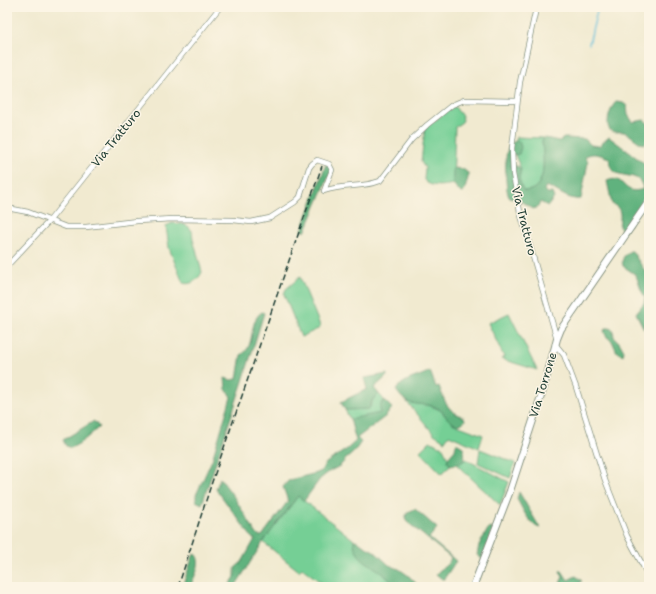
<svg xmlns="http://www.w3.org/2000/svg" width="656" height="594" viewBox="0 0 656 594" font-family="'Shantell Sans',sans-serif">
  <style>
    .green { fill: #75cf95; stroke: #4a8664 }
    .forest { fill: #60b27e; stroke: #407859 }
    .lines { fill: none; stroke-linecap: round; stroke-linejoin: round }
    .stream { stroke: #5bbdda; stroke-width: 1.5 }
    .minor-casing { stroke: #889482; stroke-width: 6 }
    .secondary-casing { stroke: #889482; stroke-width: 8 }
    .minor { stroke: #fff; stroke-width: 4.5 }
    .secondary { stroke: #fff; stroke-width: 6 }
    .rail { stroke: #1f3d34; stroke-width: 1.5; stroke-dasharray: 6 3; stroke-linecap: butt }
    .labels { text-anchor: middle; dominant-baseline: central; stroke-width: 3; stroke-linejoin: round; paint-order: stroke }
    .street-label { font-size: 12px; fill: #1f3d34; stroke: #fcf5e5 }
  </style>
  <rect width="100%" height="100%" fill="#fcf5e5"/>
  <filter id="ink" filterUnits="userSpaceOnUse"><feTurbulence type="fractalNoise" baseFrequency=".025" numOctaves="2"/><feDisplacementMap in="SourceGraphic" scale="8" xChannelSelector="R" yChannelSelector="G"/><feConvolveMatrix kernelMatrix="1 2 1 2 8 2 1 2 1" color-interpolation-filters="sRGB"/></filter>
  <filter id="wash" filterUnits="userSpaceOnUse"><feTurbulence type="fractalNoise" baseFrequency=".012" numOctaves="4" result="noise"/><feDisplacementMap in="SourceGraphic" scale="16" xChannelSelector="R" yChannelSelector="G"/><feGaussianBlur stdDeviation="0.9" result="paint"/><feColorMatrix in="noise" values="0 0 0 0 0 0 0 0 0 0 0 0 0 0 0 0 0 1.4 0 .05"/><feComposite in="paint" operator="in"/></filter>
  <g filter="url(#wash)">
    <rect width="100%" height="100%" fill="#f1ead0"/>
    <path class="green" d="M454,106L462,116L463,120L462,122L455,127L453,184C444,186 430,188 424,180L425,168L421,162L425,128Z
      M516,137L544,138L542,140C543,156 549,191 524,191L522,188L519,178L521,169L515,155L519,153L515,141Z
      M172,223L183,224L189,227L192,231L193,239L202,272C199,279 191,286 183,283L169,248L166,226Z
      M300,277L319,323L320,328L301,337L284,294L286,289Z
      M509,313L537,370L501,359L504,357L488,323Z
      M379,394L384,400L381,403L380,413L377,415L350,419L345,410L366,409L371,406L373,399Z
      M407,402L431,406L440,410L450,421L454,424L483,435L479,448L449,435L445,441L434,434Z
      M430,441L439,446H442L448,458L447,461L450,465L442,474L420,451Z
      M480,449L515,463L510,478L478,463Z
      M465,459L509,482L500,505L456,464L464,461Z
      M298,496L354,540C354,556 370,563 381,572C386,576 391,582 397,587H327L302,568L299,571L263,542Z"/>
    <path class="forest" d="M616,102L623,103L627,106L628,115L633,122L644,120L649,124V141L644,144C636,142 632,135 624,132C621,131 615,133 612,131C603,128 611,106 616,102Z
      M609,137L649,167V195L624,232L619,227C620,218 623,208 612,204L607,181C626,173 621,197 643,189C640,169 617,181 611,167C609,165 610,161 609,158C601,155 592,151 585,157L588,162L581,199C568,201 558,190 546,186L544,190L547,193H552L554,198L548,206L540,202L538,207L533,209L519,200L509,197C505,189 505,159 507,151C509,146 511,143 515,141H519L521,147L519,154L511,155V167L517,166L521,169C518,177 519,185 524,191C549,191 543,156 542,140L545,138L559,141L564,138L585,139L591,145L599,146Z
      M326,164L332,169L305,232L302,230Z
      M453,168L463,169L469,174L465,189L463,193H461L453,184Z
      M630,251H632L649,277V334L644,329L636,313L644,303L645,297L641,290L636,275L623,266C621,259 624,255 630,251Z
      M262,312L264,313L243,381L202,504L196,501V495L212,460L231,397L226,389L225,378L231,380L237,379L241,355C257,346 247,322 262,312Z
      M606,328H610L613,330L614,337L619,342L624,351L623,355L617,352L612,341L606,336L604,330Z
      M430,371L436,387L439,386C445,401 447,412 464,417L465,420C463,423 459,426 455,424C448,422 445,413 439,409C422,399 410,412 396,390C404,378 418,378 430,371Z
      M387,374V376L374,388L379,394L373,399L369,409L345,410L341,402L367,389L364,378Z
      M384,400L392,408L386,416L357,438L361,442L354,452L346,459L340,466L330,471L320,479L304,501L298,496L263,542L236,585L235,587H228L235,577V568L242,562L255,539H253L216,489L220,478L234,497L256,533L259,536H262L288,501L283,487L289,480L317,473L321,471L326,463L347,449L356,441L350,419L380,413V406Z
      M94,421L99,427C90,435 82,443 71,448L66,446L63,440Z
      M456,444H458L463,447C467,460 464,464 450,465L447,461L448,458L455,450Z
      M519,492L540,528C530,526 522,508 517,499Z
      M415,509L437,528L429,538L456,561L444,579H442L436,574C441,568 448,566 451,558L406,521L405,518L408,512Z
      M492,528L493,530L482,559L477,555L479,545L488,529Z
      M354,540H356L364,546L374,551L389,565L399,569L409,576L420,587H397C391,582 386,576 381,572C369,563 353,557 354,540Z
      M194,553C204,561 194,577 190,587H182Z
      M560,571H562L568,580L576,576L582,581L579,583L584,587C576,587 566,588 560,583L563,577Z"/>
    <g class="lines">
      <path class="stream" d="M589,44L598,7"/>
    </g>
  </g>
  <g filter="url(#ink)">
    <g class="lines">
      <g class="minor-casing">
        <path id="minor" d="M537,7L535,13L520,82L512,148L513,174L520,212L557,339
          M7,208L28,212L66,227H86L137,221L173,219L233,220L251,222L270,218L295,202L300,197L309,168L312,164L317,160L329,164L332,170L324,191C343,184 362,188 380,181L412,139L427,125L452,105L464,100L517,101
          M7,266L50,220L220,7
          M555,344L564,355L576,387L605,480L627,536L649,577"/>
      </g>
      <g class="secondary-casing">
        <path id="secondary" d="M473,587L510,491L543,390L557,339L561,329L649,201"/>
      </g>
      <use href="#minor" class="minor"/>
      <use href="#secondary" class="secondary"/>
      <path class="rail" d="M178,587L212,482L322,166"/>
    </g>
  </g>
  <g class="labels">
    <g class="street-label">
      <text transform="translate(116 138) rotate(-51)">Via Tratturo</text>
      <text transform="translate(524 221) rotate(76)">Via Tratturo</text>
      <text transform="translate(543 385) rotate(-73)">Via Torrone</text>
    </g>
  </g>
  <rect width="656" height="594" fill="none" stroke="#fcf5e5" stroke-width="24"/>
</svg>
